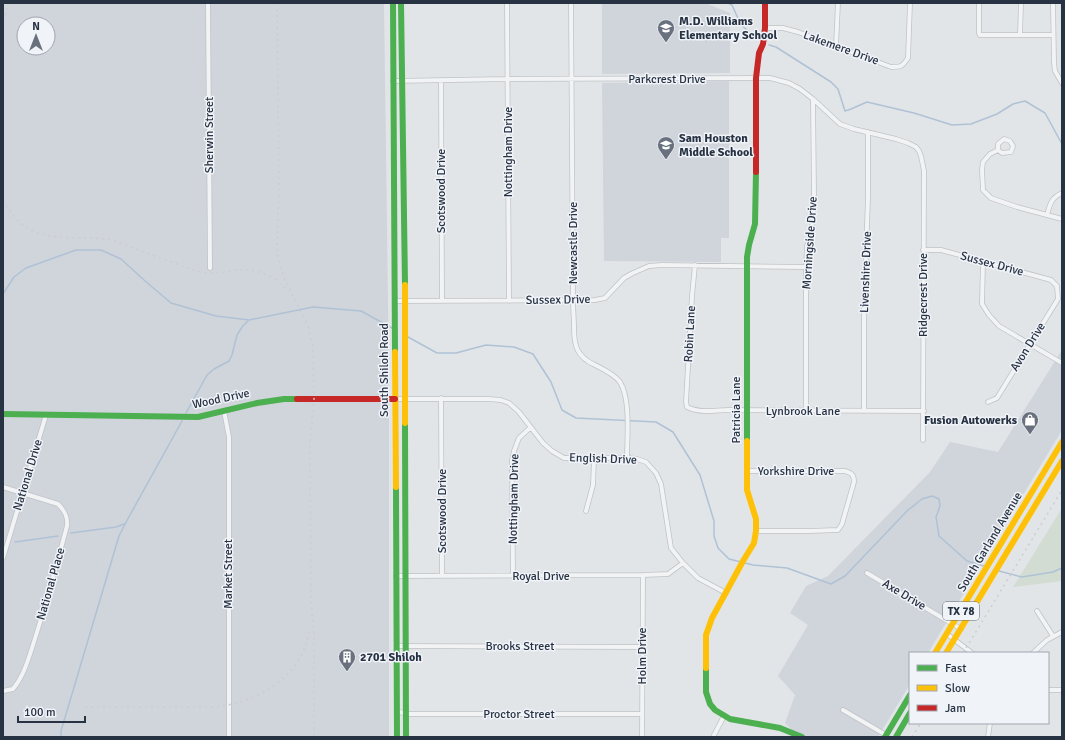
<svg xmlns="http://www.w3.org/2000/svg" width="1065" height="740" viewBox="0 0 1065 740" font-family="Signika,sans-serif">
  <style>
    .built { fill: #d0d4db; fill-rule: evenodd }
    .green { fill: #d3dcd3 }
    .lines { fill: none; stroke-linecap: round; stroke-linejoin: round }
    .stream { stroke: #afc2d5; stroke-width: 1.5 }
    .street-casing { stroke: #c0c3c6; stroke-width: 5.5 }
    .street { stroke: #f2f3f4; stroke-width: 4 }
    .fast { stroke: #4caf50; stroke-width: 6 }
    .slow { stroke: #ffc107; stroke-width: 6 }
    .jam { stroke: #c62828; stroke-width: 6 }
    .rail { stroke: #cbcdcf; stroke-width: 1.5; stroke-dasharray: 2 4; stroke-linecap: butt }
    .labels { text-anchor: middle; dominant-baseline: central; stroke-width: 3; stroke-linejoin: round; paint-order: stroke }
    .shield { fill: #f0f3f8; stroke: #636c79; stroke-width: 1 }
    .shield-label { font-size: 11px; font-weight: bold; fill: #273243 }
    .poi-label { font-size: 12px; font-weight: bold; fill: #273243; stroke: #f0f3f8; text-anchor: start }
    .street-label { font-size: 12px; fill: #273243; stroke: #f0f3f8 }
  </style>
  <rect width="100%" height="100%" fill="#e2e5e8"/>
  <path class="built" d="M3,3H384L389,379V737H3ZM24,24H48V48H24Z
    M602,3H705L730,13V73L602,74Z
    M729,81V238H721V262L604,261L602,83Z
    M1062,350V430L928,653H910V684L878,737H799L785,723L795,695L778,676L808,625L790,613L806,586L828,576L930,472L950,442L998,452Z"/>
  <path class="green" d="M1062,508V581L1013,587Z"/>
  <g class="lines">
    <path class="stream" d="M728,3L732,5L741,25L753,35
      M769,45L776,47L831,82L838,89L845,111L851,109L867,102L914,113L952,125L971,124L997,114L1013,104L1025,101L1045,113L1062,144
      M3,294L14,277L26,268L76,250H101L121,259L144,280L171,303L216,316L249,320L313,307L361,311L392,328
      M408,337L437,353H456L486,345L514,347L533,354L551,382L562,410L576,418L656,422L673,432L700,475L714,521V536L718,548L729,559L741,562
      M186,413L207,375L214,369L229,361L232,355L237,335L242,327L248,321
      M71,533L116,527L124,524
      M15,542L58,536
      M745,563L753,565L787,568L831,584L845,576L907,511L922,499L932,496L939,499L940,506L936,517L939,536L967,561L984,566
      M999,571L1022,577L1053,572L1062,568
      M61,737V731L119,536L125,524L182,421"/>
    <g class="street-casing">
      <path id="street" d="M208,3L210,268
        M507,3L509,301
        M571,3L573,300C573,309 574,319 574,328C574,346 577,357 595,365C603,369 614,374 620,382C631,400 627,437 627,458
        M979,3V33L980,35H1053
        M1053,3L1054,63L1055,71L1062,83
        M765,28H783L798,32L891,67C901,67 902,67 908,58L910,3
        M1020,35L1021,3
        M836,46L838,3
        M441,80L442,301
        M393,81L507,79L770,78L789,83L800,89L813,99L840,124L854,129L896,139L908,143L916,147L919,151L921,156L924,171L923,440
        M1004,139L1010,141L1013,146L1011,152L1002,153L998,150V144Z
        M998,150L990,154L983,162L982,170L983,190L991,198L1017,207L1062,219
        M1047,215C1050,204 1051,198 1062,193
        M923,250H941L1051,280L1057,286L1058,299L997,398L988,402
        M983,262L982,304L989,315L999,326L1062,363
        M695,265L692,296L686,402L687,407C699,413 714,411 727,410L924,411
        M395,301L595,300L605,298L624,278L633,273L649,266L662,265L806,267
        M441,398L442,576
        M395,399H488L501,400L509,403L519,412L543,443L552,451L564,458H627L637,459L646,462L656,473L661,484L671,548L683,563L698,578L726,593
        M224,411L229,437V737
        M806,411V267L807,246L812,230L814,195L813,99
        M864,411V307L868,198V132
        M747,471H845C852,473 854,475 854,482L842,524L838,530L809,531H756
        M3,487L58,504C65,511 68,517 67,526C56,567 45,608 32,648C27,663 23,677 13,689L3,691
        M586,511L593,485L594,459
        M3,558L46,415
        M867,573L961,629
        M396,576L643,575L668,574L683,563
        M513,576L512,460L514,451L519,438L531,427
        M1037,611L1053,636
        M947,634L972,653
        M397,646L642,647
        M1033,653L1047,640L1062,632
        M1048,690H1062
        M843,710L886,735
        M397,711L406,714H642
        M642,737L643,575
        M713,737L724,716
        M988,737L990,723"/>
    </g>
    <use href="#street" class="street"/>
    <path class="fast" d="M393,3L395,352
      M401,3L405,285
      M3,414L198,417L257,403L284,399H297
      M405,423L406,737
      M747,441V257L749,245L755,224L756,172
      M396,487L397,737
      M706,668V692L710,704L715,710L730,719L780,728L802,737
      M885,737L910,695
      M896,737L910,713"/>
    <path class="slow" d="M405,285V423
      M395,352L396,487
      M935,653L1062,442
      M946,653L1062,461
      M706,668V635L712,618L743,561L754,543L756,531V519L747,490V441"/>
    <path class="jam" d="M756,172V78L759,53L763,44L765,28V3
      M297,399H395"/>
    <path class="rail" d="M277,3L279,188L277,245L278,256L284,278L308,326L313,348L314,399L310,446L311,601L314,631V737
      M3,21L9,3
      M3,200C29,250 68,233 112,240L196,271C200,272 205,273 209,273C218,274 228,271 237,270C257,268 275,276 288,291
      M963,653L1062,490
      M85,707H216C251,702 285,687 302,654C306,645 309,637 310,627
      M912,737L921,723"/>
  </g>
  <defs>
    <g id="school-pin" transform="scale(0.9)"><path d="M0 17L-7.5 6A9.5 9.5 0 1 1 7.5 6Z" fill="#68717d" stroke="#f0f3f8"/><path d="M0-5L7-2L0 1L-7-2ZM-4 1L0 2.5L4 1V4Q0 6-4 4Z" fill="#fff"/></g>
    <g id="shop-pin" transform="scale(0.9)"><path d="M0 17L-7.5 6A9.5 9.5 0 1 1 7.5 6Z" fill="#68717d" stroke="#f0f3f8"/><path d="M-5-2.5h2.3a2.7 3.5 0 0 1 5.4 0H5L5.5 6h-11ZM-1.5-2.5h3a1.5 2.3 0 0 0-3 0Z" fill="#fff"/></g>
    <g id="building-pin" transform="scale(0.9)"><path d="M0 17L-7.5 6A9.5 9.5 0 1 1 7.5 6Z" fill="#68717d" stroke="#f0f3f8"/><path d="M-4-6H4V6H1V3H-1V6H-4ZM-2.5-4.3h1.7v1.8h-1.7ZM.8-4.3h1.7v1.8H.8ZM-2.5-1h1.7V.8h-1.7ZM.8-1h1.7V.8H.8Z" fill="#fff"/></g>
  </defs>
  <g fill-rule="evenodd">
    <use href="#school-pin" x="666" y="28"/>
    <use href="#school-pin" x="666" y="145"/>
    <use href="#shop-pin" x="1030" y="420"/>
    <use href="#building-pin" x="347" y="657"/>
  </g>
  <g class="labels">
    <rect class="shield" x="943" y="602" width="36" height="18" rx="3"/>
    <g class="shield-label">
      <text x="961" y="611">TX 78</text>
    </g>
    <g class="poi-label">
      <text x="679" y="21">M.D. Williams<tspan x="679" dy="14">Elementary School</tspan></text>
      <text x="679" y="138">Sam Houston<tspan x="679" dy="14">Middle School</tspan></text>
      <text x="1017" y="420" text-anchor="end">Fusion Autowerks</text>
      <text x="360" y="657">2701 Shiloh</text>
    </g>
    <g class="street-label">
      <text transform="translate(841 48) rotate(20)">Lakemere Drive</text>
      <text x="667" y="79">Parkcrest Drive</text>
      <text transform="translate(209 135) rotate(-90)">Sherwin Street</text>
      <text transform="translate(508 152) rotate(-90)">Nottingham Drive</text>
      <text transform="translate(441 191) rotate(-90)">Scotswood Drive</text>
      <text transform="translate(573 243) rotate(-90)">Newcastle Drive</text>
      <text transform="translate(810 243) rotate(-86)">Morningside Drive</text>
      <text transform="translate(992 264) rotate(15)">Sussex Drive</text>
      <text transform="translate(866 272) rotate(-88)">Livenshire Drive</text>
      <text transform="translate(923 295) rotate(-90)">Ridgecrest Drive</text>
      <text transform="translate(558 300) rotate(-1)">Sussex Drive</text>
      <text transform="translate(690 334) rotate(-87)">Robin Lane</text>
      <text transform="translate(1028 347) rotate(-58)">Avon Drive</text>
      <text transform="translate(384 370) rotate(-90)">South Shiloh Road</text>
      <text transform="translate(221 399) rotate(-12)">Wood Drive</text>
      <text transform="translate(736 410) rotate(-90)">Patricia Lane</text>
      <text x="803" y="411">Lynbrook Lane</text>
      <text transform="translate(603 459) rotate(2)">English Drive</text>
      <text x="796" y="471">Yorkshire Drive</text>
      <text transform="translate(28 475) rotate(-73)">National Drive</text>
      <text transform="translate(514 499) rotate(-89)">Nottingham Drive</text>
      <text transform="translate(442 511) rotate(-90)">Scotswood Drive</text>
      <text transform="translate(990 542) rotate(-59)">South Garland Avenue</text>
      <text transform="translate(228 574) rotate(-90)">Market Street</text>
      <text x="541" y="576">Royal Drive</text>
      <text transform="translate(51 584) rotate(-74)">National Place</text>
      <text transform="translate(904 595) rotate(31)">Axe Drive</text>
      <text x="520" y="646">Brooks Street</text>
      <text transform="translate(642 656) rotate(-90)">Holm Drive</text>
      <text x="519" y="714">Proctor Street</text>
    </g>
  </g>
  <rect width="1065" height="740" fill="none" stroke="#273243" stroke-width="8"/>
  <rect x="909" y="652" width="140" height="72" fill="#f0f3f8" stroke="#a0a6b0"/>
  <rect x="917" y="665" width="20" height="6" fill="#4caf50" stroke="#a0a6b0"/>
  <text x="945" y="672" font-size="12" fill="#273243">Fast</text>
  <rect x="917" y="685" width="20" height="6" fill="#ffc107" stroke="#a0a6b0"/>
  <text x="945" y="692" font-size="12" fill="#273243">Slow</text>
  <rect x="917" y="705" width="20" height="6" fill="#c62828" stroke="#a0a6b0"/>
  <text x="945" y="712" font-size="12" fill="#273243">Jam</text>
  <g transform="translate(36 36)"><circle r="19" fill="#f0f3f8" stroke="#a0a6b0"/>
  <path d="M0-3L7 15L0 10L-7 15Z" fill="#68717d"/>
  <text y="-6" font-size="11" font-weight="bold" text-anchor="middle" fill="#273243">N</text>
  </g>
  <path d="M18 716v6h67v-6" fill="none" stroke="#273243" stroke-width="2"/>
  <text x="24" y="716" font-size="12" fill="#273243" stroke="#f0f3f8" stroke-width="3" paint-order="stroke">100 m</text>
</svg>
